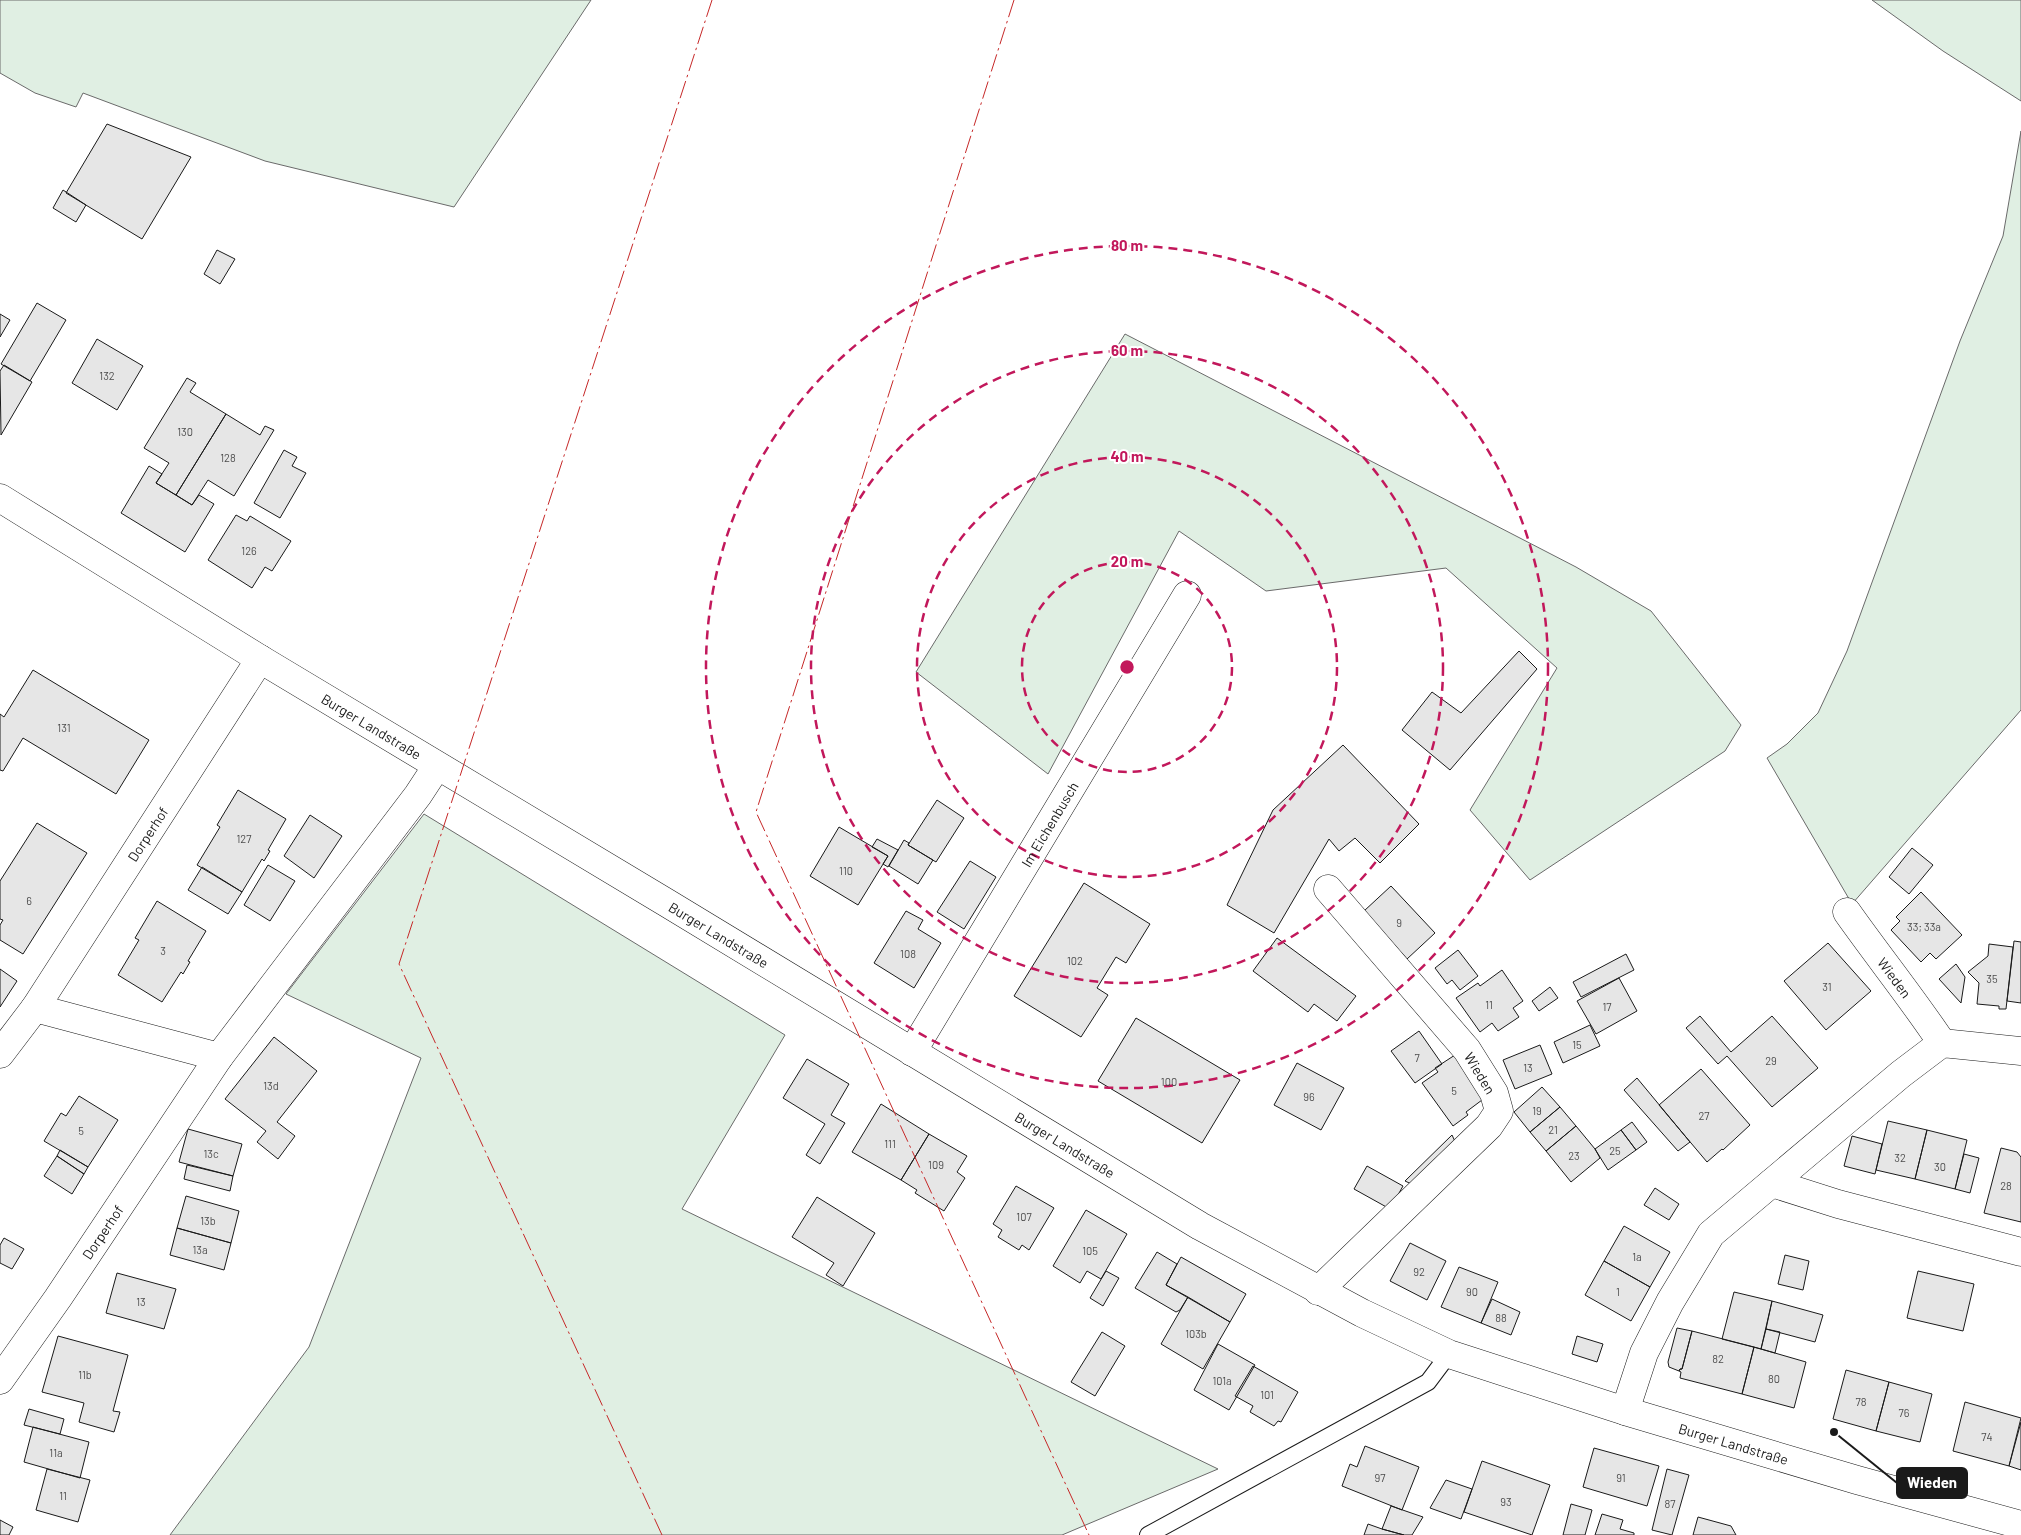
<svg xmlns="http://www.w3.org/2000/svg" width="2021" height="1535" viewBox="0 0 2021 1535" font-family="Barlow,sans-serif">
  <style>
    .green { fill: #e0efe3; stroke: #6a6a6a }
    .building { fill: #e6e6e6; stroke: #1a1a1a }
    .lines { fill: none; stroke-linecap: round; stroke-linejoin: round }
    .lane-casing { stroke: #1a1a1a; stroke-width: 18 }
    .street-casing { stroke: #1a1a1a; stroke-width: 29 }
    .secondary-casing { stroke: #1a1a1a; stroke-width: 29 }
    .lane { stroke: #fff; stroke-width: 16 }
    .street { stroke: #fff; stroke-width: 28 }
    .secondary { stroke: #fff; stroke-width: 28 }
    .power { stroke: #c62828; stroke-width: 1; stroke-dasharray: 18 4 2.5 4; stroke-linecap: butt }
    .ring { fill: none; stroke: #c2185b; stroke-width: 2.5; stroke-dasharray: 9 6 }
    .labels { text-anchor: middle; dominant-baseline: central; stroke-width: 4; stroke-linejoin: round; paint-order: stroke }
    .number-label { font-size: 11px; fill: #4d4d4d }
    .street-label { font-size: 14px; fill: #1a1a1a; stroke: #fff }
    .centre { fill: #c2185b; stroke: #fff; stroke-width: 2.5 }
    .ring-label { font-size: 15px; text-anchor: middle; font-weight: bold; fill: #c2185b; stroke: #fff; stroke-width: 4; stroke-linejoin: round; paint-order: stroke }
    .leader { fill: none; stroke: #1a1a1a; stroke-width: 2 }
    .callout-dot { fill: #1a1a1a; stroke: #fff; stroke-width: 2 }
    .callout { fill: #1a1a1a; stroke: #1a1a1a; stroke-width: 2 }
    .callout-label { font-size: 15px; text-anchor: middle; font-weight: bold; fill: #fff }
  </style>
  <rect width="100%" height="100%" fill="#fff"/>
  <path class="green" d="M0,0H591L454,207L265,161L83,93L76,107L35,93L0,73Z
    M1872,0H2021V101L1943,51Z
    M2021,131V710L1852,904L1767,758L1787,744L1818,713L1847,651L1960,341L2003,236Z
    M1125,334L1576,567L1651,611L1741,725L1725,751L1530,880L1470,810L1557,668L1446,568L1266,591L1179,531L1048,774L916,672Z
    M424,814L785,1035L682,1209L1218,1469L1062,1535H170L309,1347L421,1058L286,994Z"/>
  <path class="building" d="M107,124L191,157L142,239L66,193Z
    M63,190L86,205L76,222L53,208Z
    M217,250L235,259L220,284L204,274Z
    M37,303L66,320L30,381L1,364Z
    M0,314L10,320L0,337Z
    M97,339L143,366L117,410L72,383Z
    M4,365L32,382L1,435L0,371Z
    M187,378L196,383L190,392L226,414L176,495L156,483L169,463L144,448Z
    M226,414L260,435L265,426L274,430L234,496L208,480L192,505L176,495Z
    M284,450L297,457L292,466L306,473L280,518L254,503Z
    M149,466L162,474L156,483L192,505L199,495L214,504L185,552L121,513Z
    M236,515L247,521L250,516L291,541L272,571L265,567L252,588L208,560Z
    M1519,651L1537,669L1450,770L1402,730L1432,692L1461,713Z
    M33,670L149,740L116,794L23,738L3,771L0,770V714L4,717Z
    M1343,745L1419,824L1380,863L1355,838L1339,851L1329,839L1274,933L1227,905L1273,810Z
    M238,790L286,819L268,850L270,851L264,861L262,859L242,892L197,865L220,827L217,825Z
    M937,800L964,818L936,862L908,845Z
    M310,815L342,836L314,878L284,856Z
    M37,823L87,853L23,954L0,940V925L3,920L0,919V881Z
    M839,827L888,856L858,905L810,876Z
    M877,839L898,850L888,867L883,864L888,856L872,847Z
    M904,840L909,843L908,845L933,860L918,884L889,866Z
    M1912,848L1933,865L1909,894L1889,877Z
    M970,861L996,877L964,929L937,912Z
    M268,865L295,881L270,921L244,905Z
    M202,867L242,892L228,914L188,890Z
    M1084,883L1150,924L1126,963L1116,957L1097,988L1108,995L1081,1037L1014,996Z
    M1391,886L1435,933L1407,959L1364,911Z
    M1921,892L1962,935L1936,959L1930,953L1921,962L1891,930L1900,921L1896,917Z
    M157,901L206,931L188,961L190,962L183,974L181,972L162,1002L118,975L139,940L135,938Z
    M906,911L923,920L918,929L941,943L914,988L874,963Z
    M1277,938L1356,996L1337,1021L1314,1004L1308,1012L1253,971Z
    M2014,941L2021,942V1003L2007,1001Z
    M1828,943L1871,991L1826,1030L1784,981Z
    M1989,944L2013,947L2006,1009H1999V1006L1977,1004L1979,983L1968,972L1988,956Z
    M1458,950L1478,976L1460,990L1452,980L1447,984L1435,968Z
    M1626,954L1634,970L1581,997L1573,982Z
    M1956,964L1965,977L1961,1003L1939,979Z
    M0,969L17,981L0,1007Z
    M1502,970L1523,1001L1513,1008L1519,1017L1498,1031L1492,1023L1480,1032L1456,998L1478,983L1480,986Z
    M1619,978L1637,1011L1596,1034L1577,1001Z
    M1550,987L1558,998L1539,1011L1532,1001Z
    M1700,1016L1731,1052L1772,1016L1818,1068L1772,1107L1727,1056L1718,1064L1686,1028Z
    M1136,1018L1240,1080L1202,1143L1098,1081Z
    M1590,1025L1600,1046L1563,1063L1554,1042Z
    M1419,1031L1442,1064L1415,1083L1391,1051Z
    M274,1037L317,1071L277,1122L295,1136L278,1159L257,1142L266,1131L225,1099Z
    M1540,1045L1552,1074L1515,1089L1503,1060Z
    M1455,1055L1486,1097L1466,1112L1468,1115L1453,1126L1422,1083L1438,1072L1435,1068Z
    M807,1059L849,1084L831,1115L845,1123L820,1164L806,1155L825,1124L783,1098Z
    M1297,1063L1344,1088L1321,1130L1274,1105Z
    M1701,1069L1750,1125L1723,1150L1722,1149L1707,1162L1659,1105Z
    M1637,1078L1690,1142L1678,1151L1624,1090Z
    M1542,1087L1560,1107L1530,1132L1514,1112Z
    M79,1096L118,1120L88,1167L44,1141L61,1113L66,1116Z
    M881,1104L929,1134L901,1180L852,1152Z
    M1560,1107L1576,1126L1546,1151L1530,1132Z
    M1888,1121L1927,1130L1915,1179L1876,1170Z
    M1632,1122L1647,1142L1636,1150L1621,1130Z
    M1576,1126L1595,1149L1600,1158L1571,1182L1546,1151Z
    M188,1129L242,1144L233,1176L179,1162Z
    M1621,1130L1636,1150L1608,1170L1595,1149Z
    M1927,1130L1967,1140L1955,1189L1915,1179Z
    M929,1134L967,1156L957,1172L965,1178L944,1211L915,1193L917,1190L901,1180Z
    M1452,1135L1459,1150L1420,1188L1405,1181Z
    M1852,1136L1882,1144L1875,1174L1844,1166Z
    M2001,1148L2017,1152L2021,1157V1222L1984,1213Z
    M60,1150L88,1167L84,1174L57,1156Z
    M1964,1154L1979,1158L1970,1193L1955,1189Z
    M57,1156L84,1174L72,1194L44,1176Z
    M187,1165L233,1176L230,1191L184,1179Z
    M1367,1166L1403,1186L1390,1209L1354,1189Z
    M1016,1186L1054,1208L1029,1250L1022,1245L1019,1250L998,1237L1002,1230L993,1224Z
    M1655,1188L1679,1204L1669,1220L1644,1205Z
    M186,1196L239,1211L231,1243L177,1228Z
    M817,1197L875,1233L843,1286L826,1275L834,1263L792,1237Z
    M1086,1210L1127,1234L1101,1279L1087,1271L1080,1283L1053,1266Z
    M1624,1226L1670,1252L1650,1287L1604,1261Z
    M177,1228L231,1243L224,1270L170,1255Z
    M4,1238L24,1249L12,1269L0,1263V1245Z
    M1410,1243L1446,1261L1427,1300L1390,1281Z
    M1157,1252L1177,1264L1166,1285L1188,1297L1180,1310L1176,1312L1135,1288Z
    M1785,1255L1809,1261L1803,1290L1778,1284Z
    M1181,1257L1246,1294L1230,1322L1166,1285Z
    M1604,1261L1650,1287L1631,1321L1585,1295Z
    M1459,1267L1498,1282L1481,1323L1441,1307Z
    M1106,1271L1119,1278L1103,1306L1090,1298Z
    M1918,1271L1974,1284L1963,1331L1907,1318Z
    M117,1273L176,1289L164,1329L106,1313Z
    M1734,1292L1772,1301L1761,1349L1722,1339Z
    M1188,1297L1230,1322L1203,1369L1161,1344Z
    M1492,1299L1520,1312L1511,1335L1481,1323Z
    M1772,1301L1823,1315L1815,1342L1766,1329Z
    M1677,1328L1692,1331L1682,1369H1680L1679,1371L1669,1367L1668,1362Z
    M1766,1329L1780,1332L1775,1353L1761,1349Z
    M1692,1331L1754,1347L1742,1394L1680,1378L1681,1372L1679,1371L1680,1369H1682Z
    M1102,1332L1125,1346L1095,1396L1071,1382Z
    M58,1336L128,1355L113,1411L120,1412L114,1432L79,1422L84,1403L42,1392Z
    M1577,1336L1603,1344L1597,1362L1572,1354Z
    M1218,1344L1255,1365L1229,1410L1194,1390Z
    M1754,1347L1806,1362L1794,1408L1742,1394Z
    M1253,1366L1298,1392L1281,1422L1278,1421L1274,1426L1250,1412L1253,1406L1235,1396Z
    M1846,1370L1889,1382L1876,1431L1833,1419Z
    M1889,1382L1932,1394L1920,1442L1876,1431Z
    M1965,1402L2021,1418L2009,1466L1953,1451Z
    M29,1409L64,1419L60,1434L24,1425Z
    M2021,1422V1470L2009,1466Z
    M33,1427L89,1442L80,1478L24,1462Z
    M1365,1446L1419,1467L1402,1510L1342,1486L1350,1464L1357,1467Z
    M1594,1448L1659,1466L1647,1506L1583,1487Z
    M1482,1461L1550,1485L1532,1535L1464,1512Z
    M47,1469L90,1480L78,1522L36,1510Z
    M1667,1469L1689,1475L1672,1535L1652,1530Z
    M1446,1480L1472,1489L1461,1519L1430,1508Z
    M1571,1504L1592,1510L1585,1535H1563Z
    M1391,1506L1423,1517L1412,1535H1404L1382,1529Z
    M1602,1514L1623,1520L1620,1529L1634,1533V1535H1595Z
    M1698,1517L1731,1526L1736,1535H1693Z
    M0,1520L13,1527L9,1535H0Z
    M1368,1524L1382,1529L1404,1535H1364Z"/>
  <g class="lines">
    <g class="lane-casing">
      <path id="lane" d="M1148,1535L1428,1382L1449,1354"/>
    </g>
    <g class="street-casing">
      <g id="street">
        <path id="s1" d="M1847,912C1878,956 1912,998 1942,1043"/>
        <path d="M35,1008L219,1057"/>
        <path id="s2" d="M912,1052L1187,595"/>
        <path id="s3" d="M0,1054L35,1008L260,659"/>
        <path d="M1772,1183L1838,1204L2021,1252"/>
        <path d="M1318,1291L1489,1126L1499,1111L1494,1093L1467,1050L1328,889"/>
        <path id="s4" d="M0,1380L58,1298L219,1057L418,795L437,766"/>
        <path d="M1625,1411L1644,1353L1670,1302L1711,1234L1901,1074L1942,1043L2021,1051"/>
      </g>
    </g>
    <g class="secondary-casing">
      <g id="secondary">
        <path id="s5" d="M0,498L260,659L667,903L1200,1226L1362,1313L1449,1354L1625,1411L1857,1480L2021,1525"/>
      </g>
    </g>
    <use href="#lane" class="lane"/>
    <use href="#street" class="street"/>
    <use href="#secondary" class="secondary"/>
    <path class="power" d="M1014,0L756,812L1089,1535
      M662,1535L399,964L712,0"/>
  </g>
  <g class="ring">
    <circle cx="1127" cy="667" r="105"/>
    <circle cx="1127" cy="667" r="210"/>
    <circle cx="1127" cy="667" r="316"/>
    <circle cx="1127" cy="667" r="421"/>
  </g>
  <g class="labels">
    <g class="number-label">
      <text x="107" y="375">132</text>
      <text x="185" y="431">130</text>
      <text x="228" y="457">128</text>
      <text x="249" y="550">126</text>
      <text x="64" y="727">131</text>
      <text x="244" y="838">127</text>
      <text x="846" y="870">110</text>
      <text x="29" y="900">6</text>
      <text x="1399" y="922">9</text>
      <text x="1924" y="926">33; 33a</text>
      <text x="163" y="950">3</text>
      <text x="908" y="953">108</text>
      <text x="1075" y="960">102</text>
      <text x="1992" y="978">35</text>
      <text x="1827" y="986">31</text>
      <text x="1489" y="1004">11</text>
      <text x="1607" y="1006">17</text>
      <text x="1577" y="1044">15</text>
      <text x="1417" y="1057">7</text>
      <text x="1771" y="1060">29</text>
      <text x="1528" y="1067">13</text>
      <text x="1169" y="1081">100</text>
      <text x="271" y="1085">13d</text>
      <text x="1454" y="1090">5</text>
      <text x="1309" y="1096">96</text>
      <text x="1537" y="1110">19</text>
      <text x="1704" y="1115">27</text>
      <text x="1553" y="1129">21</text>
      <text x="81" y="1130">5</text>
      <text x="890" y="1143">111</text>
      <text x="1615" y="1150">25</text>
      <text x="211" y="1153">13c</text>
      <text x="1574" y="1155">23</text>
      <text x="1900" y="1157">32</text>
      <text x="936" y="1164">109</text>
      <text x="1940" y="1166">30</text>
      <text x="2006" y="1185">28</text>
      <text x="1024" y="1216">107</text>
      <text x="208" y="1220">13b</text>
      <text x="200" y="1249">13a</text>
      <text x="1090" y="1250">105</text>
      <text x="1637" y="1256">1a</text>
      <text x="1419" y="1271">92</text>
      <text x="1472" y="1291">90</text>
      <text x="1618" y="1291">1</text>
      <text x="141" y="1301">13</text>
      <text x="1501" y="1317">88</text>
      <text x="1196" y="1333">103b</text>
      <text x="1718" y="1358">82</text>
      <text x="85" y="1374">11b</text>
      <text x="1774" y="1378">80</text>
      <text x="1222" y="1380">101a</text>
      <text x="1267" y="1394">101</text>
      <text x="1861" y="1401">78</text>
      <text x="1904" y="1412">76</text>
      <text x="1987" y="1436">74</text>
      <text x="56" y="1452">11a</text>
      <text x="1380" y="1477">97</text>
      <text x="1621" y="1477">91</text>
      <text x="63" y="1495">11</text>
      <text x="1506" y="1501">93</text>
      <text x="1670" y="1503">87</text>
    </g>
    <g class="street-label">
      <text stroke="none"><textPath href="#s5" startOffset="436">Burger Landstraße</textPath></text>
      <text stroke="none"><textPath href="#s2" startOffset="266">Im Eichenbusch</textPath></text>
      <text stroke="none"><textPath href="#s3" startOffset="265">Dorperhof</textPath></text>
      <text stroke="none"><textPath href="#s5" startOffset="841">Burger Landstraße</textPath></text>
      <text stroke="none"><textPath href="#s1" startOffset="81">Wieden</textPath></text>
      <text transform="translate(1480 1073) rotate(59)">Wieden</text>
      <text stroke="none"><textPath href="#s5" startOffset="1246">Burger Landstraße</textPath></text>
      <text stroke="none"><textPath href="#s4" startOffset="180">Dorperhof</textPath></text>
      <text stroke="none"><textPath href="#s5" startOffset="1982">Burger Landstraße</textPath></text>
    </g>
  </g>
  <circle cx="1127" cy="667" r="8" class="centre"/>
  <g class="ring-label">
    <text x="1127" y="251">80 m</text>
    <text x="1127" y="356">60 m</text>
    <text x="1127" y="462">40 m</text>
    <text x="1127" y="567">20 m</text>
  </g>
  <path class="leader" d="M1834 1432L1897 1483"/>
  <circle class="callout-dot" cx="1834" cy="1432" r="5"/>
  <rect class="callout" x="1897" y="1468" width="70" height="30" rx="5"/>
  <g class="callout-label">
    <text x="1932" y="1488">Wieden</text>
  </g>
</svg>
